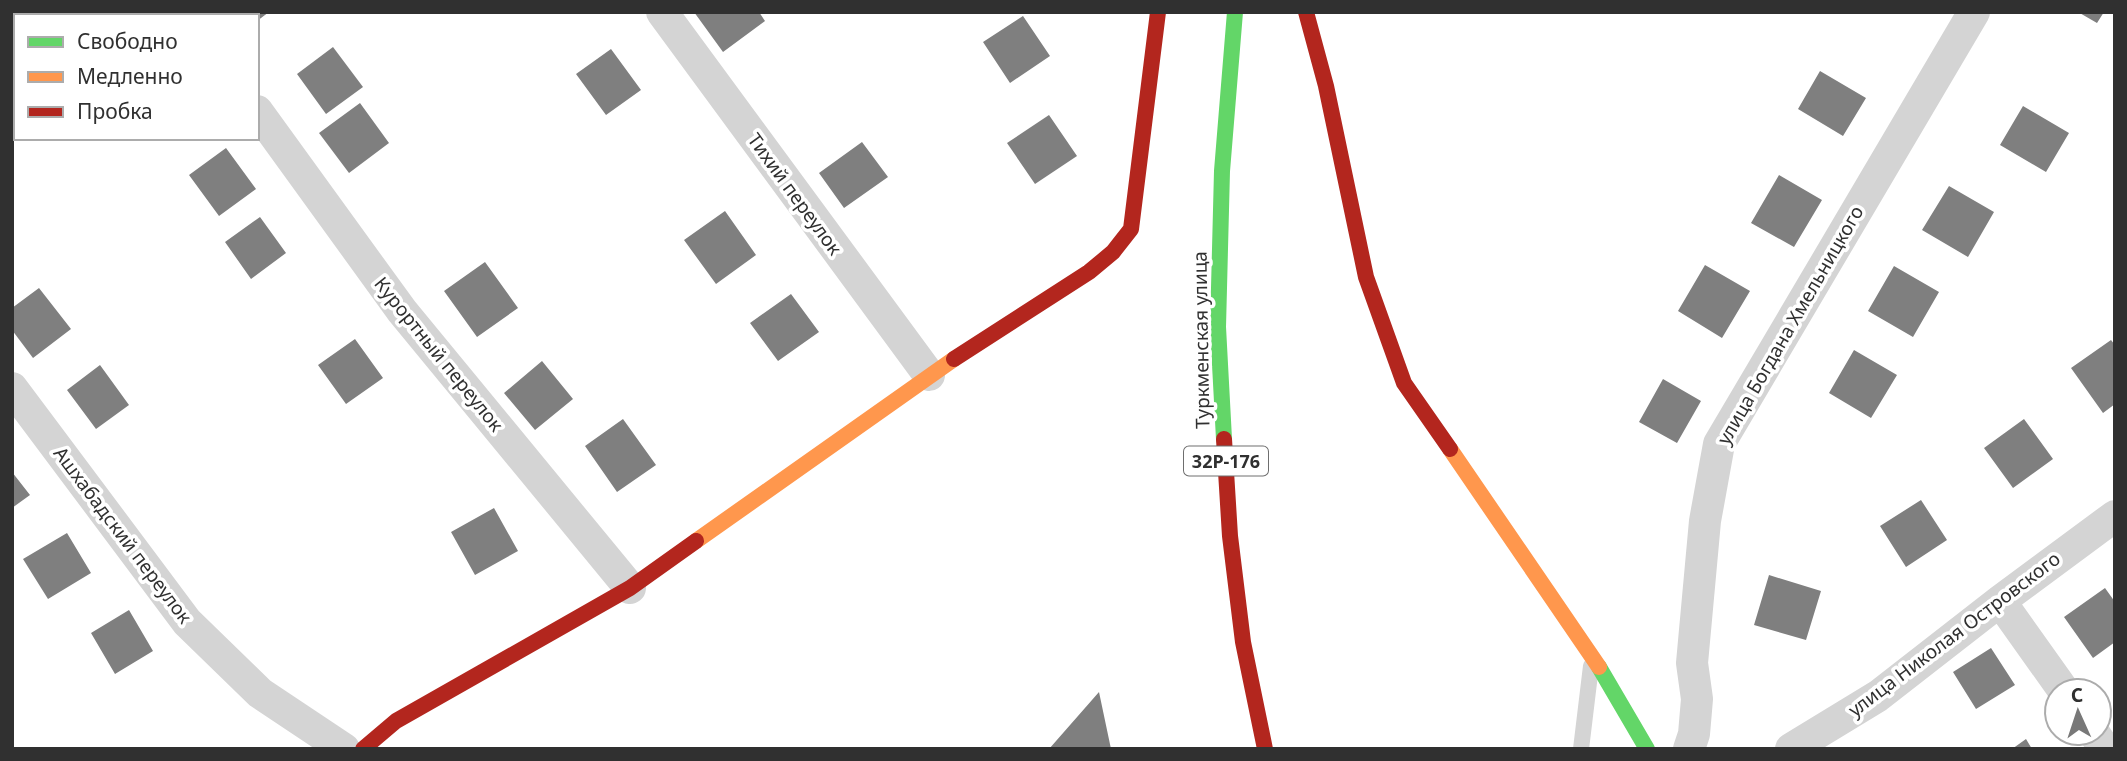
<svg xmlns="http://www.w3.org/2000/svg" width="2127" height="761" viewBox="0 0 2127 761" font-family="'Noto Sans',sans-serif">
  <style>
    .building { fill: #7f7f7f }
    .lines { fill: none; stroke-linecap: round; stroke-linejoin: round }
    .lane { stroke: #d4d4d4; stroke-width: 16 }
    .street { stroke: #d4d4d4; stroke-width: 32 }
    .fast { stroke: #63d668; stroke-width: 16 }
    .slow { stroke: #ff974d; stroke-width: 16 }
    .jam { stroke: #b3261e; stroke-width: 16 }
    .labels { text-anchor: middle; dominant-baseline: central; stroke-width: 7; stroke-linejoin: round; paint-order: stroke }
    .shield { fill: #fff; stroke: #6e6e6e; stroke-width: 2 }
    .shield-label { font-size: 18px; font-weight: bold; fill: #303030 }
    .street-label { font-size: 19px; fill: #303030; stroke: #fff }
  </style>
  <rect width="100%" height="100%" fill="#fff"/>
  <path class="building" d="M59,12H124L127,16H61Z
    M248,12H269L257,21V16H250Z
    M694,12H759L765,21L723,52Z
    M2078,12H2104L2097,23Z
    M1023,16L1050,56L1010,83L983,42Z
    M333,47L363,87L326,114L297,74Z
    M611,49L641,90L606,115L576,74Z
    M1820,71L1866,98L1843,136L1798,109Z
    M360,103L389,143L349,173L319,133Z
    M2023,106L2069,133L2046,172L2000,145Z
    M1049,115L1077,156L1035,184L1007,143Z
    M862,142L888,177L844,208L819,173Z
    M226,148L256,189L219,216L189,175Z
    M1779,175L1822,200L1794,247L1751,223Z
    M1949,186L1994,212L1968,257L1922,230Z
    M725,211L756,255L716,284L684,240Z
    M260,217L286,253L251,279L225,242Z
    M485,262L518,308L477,337L444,291Z
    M1705,265L1750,291L1722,338L1678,311Z
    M1894,266L1939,292L1913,337L1868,311Z
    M39,288L71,329L33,358L12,330V308Z
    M791,294L819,332L778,361L750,323Z
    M355,339L383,378L346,404L318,365Z
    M2111,340L2115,345V404L2103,413L2071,368Z
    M1854,350L1897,375L1871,418L1829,393Z
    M542,361L573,399L535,430L504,393Z
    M100,365L129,405L96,429L67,390Z
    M1663,379L1701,401L1677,443L1639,422Z
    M623,419L656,465L617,492L585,446Z
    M2024,419L2053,459L2013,488L1984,448Z
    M12,472L30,495L12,508Z
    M1921,500L1947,540L1906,567L1880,526Z
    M494,508L518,551L475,575L451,532Z
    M67,533L91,573L48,599L23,559Z
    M1769,575L1821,591L1806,640L1754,625Z
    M2105,588L2115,602V642L2093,658L2064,617Z
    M129,610L153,651L115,674L91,633Z
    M1991,648L2015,685L1976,709L1953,672Z
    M1099,692L1111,749H1049Z
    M2026,739L2032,749H2012Z"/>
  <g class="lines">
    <path class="lane" d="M1581,749L1591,666"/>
    <path class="street" d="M186,12L188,16
      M662,12L929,375
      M257,111L402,311L630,588
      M12,388L187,622L260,693L344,749
      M2000,601L2064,691
      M2094,733L2105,749
      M1689,749L1694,734L1697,699L1692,663L1705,521L1719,444L1974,12
      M1791,749L1878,696L2000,601L2115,516"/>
    <path class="fast" d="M1224,439L1218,327L1222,171L1235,12
      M1599,667L1647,749"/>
    <path class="slow" d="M1450,449L1599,667
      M696,541L954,359"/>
    <path class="jam" d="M1306,12L1326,86L1366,277L1404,383L1450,449
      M954,359L1089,272L1113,252L1131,229L1158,12
      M1224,439L1230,536L1243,642L1265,749
      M363,749L396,721L630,588L696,541"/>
  </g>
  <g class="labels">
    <rect class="shield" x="1184" y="446.5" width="84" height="29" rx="5"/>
    <g class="shield-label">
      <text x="1226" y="461">32Р-176</text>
    </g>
    <g class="street-label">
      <text transform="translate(795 194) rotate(54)">Тихий переулок</text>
      <text transform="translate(1790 325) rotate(-60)">улица Богдана Хмельницкого</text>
      <text transform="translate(1201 340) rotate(-91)">Туркменская улица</text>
      <text transform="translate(439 354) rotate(51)">Курортный переулок</text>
      <text transform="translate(123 535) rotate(53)">Ашхабадский переулок</text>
      <text transform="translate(1954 634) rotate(-37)">улица Николая Островского</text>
    </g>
  </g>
  <rect width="2127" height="761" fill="none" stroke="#303030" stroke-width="28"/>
  <rect x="14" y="14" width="245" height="126" fill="#ffffff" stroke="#acacac" stroke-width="2"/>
  <rect x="28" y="37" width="35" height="10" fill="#63d668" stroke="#acacac" stroke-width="2"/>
  <text x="77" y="49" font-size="21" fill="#303030">Свободно</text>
  <rect x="28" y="72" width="35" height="10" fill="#ff974d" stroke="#acacac" stroke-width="2"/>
  <text x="77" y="84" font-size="21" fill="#303030">Медленно</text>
  <rect x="28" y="107" width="35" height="10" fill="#b3261e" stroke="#acacac" stroke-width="2"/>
  <text x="77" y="119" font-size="21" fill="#303030">Пробка</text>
  <g transform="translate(2078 712) rotate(357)"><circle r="33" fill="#ffffff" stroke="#acacac" stroke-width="2"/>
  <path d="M0-5L12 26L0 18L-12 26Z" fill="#787878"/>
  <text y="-10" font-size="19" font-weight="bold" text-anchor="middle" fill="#303030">С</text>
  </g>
</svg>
